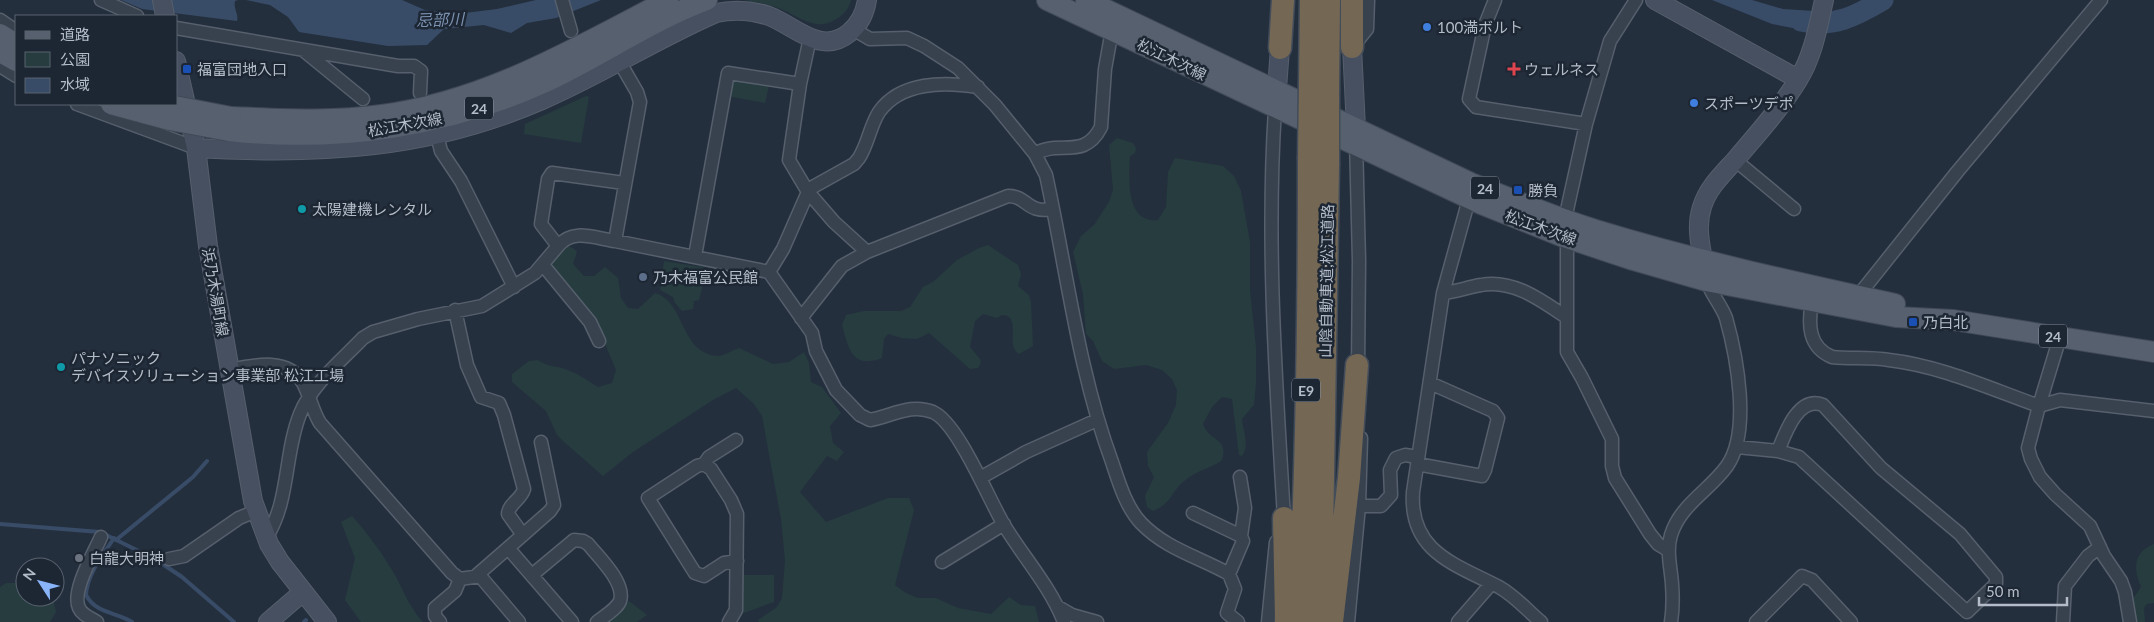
<svg xmlns="http://www.w3.org/2000/svg" width="2154" height="622" viewBox="0 0 2154 622" font-family="Lato,'Noto Sans JP',sans-serif">
  <style>
    .green { fill: #263c3f }
    .water { fill: #394c67 }
    .lines { fill: none; stroke-linecap: round; stroke-linejoin: round }
    .stream { stroke: #394c67; stroke-width: 4 }
    .river { stroke: #394c67; stroke-width: 21 }
    .street-casing { stroke: #565f6c; stroke-width: 15 }
    .secondary-casing { stroke: #565f6c; stroke-width: 20 }
    .primary-casing { stroke: #414a57; stroke-width: 22 }
    .highway-casing { stroke: #434c59; stroke-width: 25 }
    .street { stroke: #38414e; stroke-width: 12 }
    .secondary { stroke: #465061; stroke-width: 18 }
    .primary { stroke: #56606e; stroke-width: 20 }
    .highway { stroke: #746855; stroke-width: 22 }
    .primary-bridge-casing { stroke: #414a57; stroke-width: 22; stroke-linecap: butt }
    .highway-bridge-casing { stroke: #434c59; stroke-width: 25; stroke-linecap: butt }
    .primary-bridge { stroke: #56606e; stroke-width: 20 }
    .highway-bridge { stroke: #746855; stroke-width: 22 }
    .shop-dot { fill: #3f7fe0; stroke: #1d2633; stroke-width: 2 }
    .transit-dot { fill: #1a4fb4; stroke: #1d2633; stroke-width: 2 }
    .health-dot { fill: #e0444e; stroke: #1d2633; stroke-width: 2 }
    .culture-dot { fill: #0f9aa8; stroke: #1d2633; stroke-width: 2 }
    .service-dot { fill: #5c6f8a; stroke: #1d2633; stroke-width: 2 }
    .worship-dot { fill: #6b7280; stroke: #1d2633; stroke-width: 2 }
    .labels { text-anchor: middle; dominant-baseline: central; stroke-width: 5; stroke-linejoin: round; paint-order: stroke }
    .shield { fill: #1d2633; stroke: #878f9c; stroke-width: 1 }
    .shield-label { font-size: 14px; font-weight: bold; fill: #b4bcc9 }
    .poi-label { font-size: 15px; fill: #b4bcc9; stroke: #1d2633; text-anchor: start }
    .street-label { font-size: 15px; fill: #b4bcc9; stroke: #1d2633 }
    .water-label { font-size: 16px; font-style: italic; fill: #7c92b1; stroke: #1d2633 }
  </style>
  <rect width="100%" height="100%" fill="#242f3e"/>
  <path class="green" d="M744,0H851C850,7 844,14 838,18C817,33 800,17 781,9C769,4 756,2 744,0Z
    M730,79L769,86L765,103L727,96Z
    M586,96L589,97L581,143L524,134L525,124Z
    M1117,138L1133,143L1136,148L1135,153L1130,156C1129,178 1125,224 1158,220L1166,207L1168,172L1175,158L1223,166L1234,176L1241,191L1250,242V291L1256,347V383L1254,405L1242,419C1243,432 1250,445 1242,456L1239,455L1232,399L1222,397L1212,407L1203,424C1209,442 1229,437 1222,460C1216,466 1196,471 1187,479C1171,490 1173,503 1153,511L1147,507L1145,496L1154,477L1148,466L1147,452L1168,423L1176,405L1177,390L1172,379L1162,370L1146,365L1114,369L1102,361L1093,341L1086,334L1083,294L1073,252L1081,236L1094,225L1109,202L1113,190L1109,145Z
    M988,245L1018,265L1021,274L1018,286L1029,295L1031,302L1033,346L1019,354C1004,344 1023,316 1002,315L997,318L983,314L975,321L970,347L980,359L981,363L978,368L970,369L929,333L917,339L902,338L888,334L884,339L882,358C852,369 849,350 842,325L846,315L864,311H901L910,307L923,287L933,282L957,260L979,248Z
    M567,246L573,248L577,252L573,264L584,276H594L605,267L618,278L621,298L628,308L638,309L655,293C686,302 679,352 717,356C724,356 733,350 739,348L773,364L789,362L804,352L809,363L811,382L822,387L841,413L830,426L833,443L844,452L837,461L827,456L800,492L826,522L888,498H909L914,510L895,585L906,593L918,598H936L958,608L991,614L1009,597L1021,605L1035,606L1039,622H759L758,620L777,607L782,598L785,560L781,519L762,416L754,404L736,388L713,400L633,452L603,476L564,442L557,435L546,411L512,382V374L529,361L538,360C551,368 553,365 565,369C577,373 587,380 598,387L612,383L616,370L603,339L549,263L562,248Z
    M664,261L707,268L699,300L694,301L693,309L682,311L675,303L673,297L660,290Z
    M352,516C368,534 383,554 395,575C404,592 410,608 423,622H361L345,600L355,558L341,522Z
    M2154,544V603L2147,604L2144,608L2145,622H2128V606L2141,587C2133,569 2133,552 2154,544Z
    M742,575H774V602L741,614Z
    M6,583H25V597L53,599L56,612L50,622H0V587Z
    M629,601L647,615L637,622H604Z"/>
  <path class="water" d="M121,0H238L235,1C233,9 239,14 237,21L142,9Z
    M246,0H402L425,10L457,14L497,9L536,0H601L556,18L527,23L511,33L484,25L444,29L427,45L388,46L299,32L288,17L270,5Z
    M1712,0H1752L1783,9L1829,12L1825,34L1772,24Z"/>
  <g class="lines">
    <path class="stream" d="M0,524L100,532L155,559L182,577L234,622
      M114,538C103,555 87,574 86,595C96,614 117,612 132,622
      M116,540L193,477L207,461
      M304,622L306,620"/>
    <path class="river" d="M1801,21C1833,28 1856,16 1883,0"/>
    <g class="street-casing">
      <path id="street" d="M101,0L137,16
        M562,0L571,31
        M1495,0L1485,25L1469,99L1476,107L1586,124
        M0,20L16,31
        M176,28L398,66H414L421,71L420,93
        M853,29L870,39L907,38L924,46L958,68L995,105L1035,154L1046,175C1067,271 1078,370 1112,462C1119,483 1126,507 1141,523C1166,549 1199,557 1229,574L1235,589L1227,613L1238,622
        M1354,45L1367,29L1368,0
        M303,50L363,99
        M0,66L16,76
        M800,84L789,160L808,192L834,222L867,252
        M77,104L196,148
        M1275,109C1266,245 1276,381 1284,518L1281,523
        M437,135L441,151L461,181L514,287
        M1356,140L1359,261L1358,370
        M1035,154C1059,139 1084,161 1101,127L1105,69L1112,30
        M1735,160L1794,209
        M1469,199L1443,293L1413,492C1409,552 1455,564 1499,587C1515,596 1527,610 1541,622
        M1565,219L1586,124L1610,41L1636,0
        M1570,239L1567,248V352L1582,378L1612,439V466L1615,478L1650,534L1658,544L1668,550
        M615,241L769,272L812,333L816,351L836,390L860,415L870,420C892,416 911,403 933,412C958,423 989,500 1004,525C1024,558 1050,586 1064,622
        M558,246C573,228 594,238 615,241L640,102L637,92L619,61
        M695,256L728,73L800,84L810,38
        M543,265L590,322L599,341
        M769,272L783,249L808,192L811,188L854,164L859,158C868,144 870,126 879,112C901,81 944,82 978,87
        M1443,293C1456,292 1468,287 1481,285C1513,279 1541,300 1566,317
        M1858,296L1957,172L2101,0
        M1812,302C1808,324 1808,347 1832,357C1851,359 1870,357 1889,360C1941,366 1991,389 2039,406L2060,337
        M455,310L467,365L481,397L499,403L504,415L524,489C521,500 509,503 508,514L523,535
        M801,318L842,266L867,252L1008,196C1028,196 1026,214 1053,209
        M230,370C254,365 288,357 303,383C310,396 312,410 320,423L452,573L460,579L480,576L519,622
        M1737,447L1778,451L1799,457L1967,612L1996,584V577L1960,534L1881,468L1823,405C1798,395 1785,434 1778,451
        M704,464L709,457L736,440
        M1417,464L1482,476L1485,470L1498,418L1493,411L1430,383
        M1240,477L1245,508L1241,536
        M980,478L1026,452L1097,420
        M1359,506H1381L1391,495L1390,470L1396,458L1405,455L1418,457
        M1193,513L1241,536L1243,541L1229,574
        M266,538C290,501 284,454 300,414C312,384 341,361 363,338L373,332L418,319L482,306L535,273L558,246L541,224L548,179L552,173L624,183
        M508,548L550,511L554,505L541,442
        M169,559L184,556L239,518L256,511
        M942,562L1004,524
        M477,575L508,548L572,622
        M532,575L574,540L583,541L588,544C598,556 626,583 620,601C617,609 603,617 597,622
        M1058,607L1072,615L1097,622
        M97,622C91,618 82,615 79,608C71,591 94,553 101,537
        M440,622L435,616V608L455,591L460,579
        M729,622L736,610L737,514L731,500L711,469L704,464L697,466L648,498L695,573L704,576L724,563L737,561
        M1268,622L1276,542
        M1348,622L1359,506L1361,438
        M1458,622L1491,584
        M1671,622C1673,609 1673,597 1672,584C1671,568 1666,551 1671,535C1680,505 1709,491 1727,466C1751,432 1737,357 1726,318C1721,304 1709,292 1706,278
        M1756,622L1802,576L1812,580L1851,622
        M2063,622L2065,586L2088,556L2100,547
        M2130,622L2125,592L2121,581L2104,556L2090,526L2055,494L2040,477L2031,459L2028,448L2039,406L2060,400L2154,411"/>
    </g>
    <g class="secondary-casing">
      <path id="secondary" d="M162,0L165,16
        M1655,0L1798,79
        M1352,47L1356,128
        M176,61L196,148L208,246L253,501L269,544L280,562L327,622
        M1276,102L1280,48
        M196,148C319,155 427,150 542,100C602,74 656,39 716,13C734,9 751,10 769,16C795,26 821,56 849,33C860,24 865,13 867,0
        M1703,260C1700,243 1696,225 1702,207C1708,187 1723,174 1737,158C1758,133 1781,108 1798,80C1813,56 1818,27 1824,0
        M268,622L303,592"/>
    </g>
    <g class="primary-casing">
      <path id="primary" d="M1047,0L1481,204L1561,236L1633,260L1706,281L1896,317L1953,320L2154,352
        M1086,0L1471,183C1512,199 1553,217 1596,230C1694,260 1795,282 1895,304
        M0,34L16,44
        M0,52L16,61
        M231,117C282,119 332,122 382,115C487,101 577,47 668,0
        M229,131C338,143 448,127 548,81C601,56 651,21 707,0"/>
    </g>
    <g class="highway-casing">
      <path id="highway" d="M1352,47V0
        M1280,48L1283,0
        M1310,83L1311,0
        M1328,89L1329,0
        M1284,518L1286,621
        M1299,622C1307,468 1309,313 1309,159
        M1316,622L1322,539L1328,165
        M1332,622L1349,478L1357,365"/>
    </g>
    <use href="#street" class="street"/>
    <use href="#secondary" class="secondary"/>
    <use href="#primary" class="primary"/>
    <use href="#highway" class="highway"/>
    <g class="primary-bridge-casing">
      <path id="primary-bridge" d="M111,104L170,120L229,131
        M164,104L231,117"/>
    </g>
    <g class="highway-bridge-casing">
      <path id="highway-bridge" d="M1309,159L1310,83
        M1328,165V89"/>
    </g>
    <use href="#primary-bridge" class="primary-bridge"/>
    <use href="#highway-bridge" class="highway-bridge"/>
  </g>
  <g class="shop-dot">
    <circle cx="1427" cy="27" r="5"/>
    <circle cx="1694" cy="103" r="5"/>
  </g>
  <g class="transit-dot">
    <rect x="182" y="64" width="10" height="10" rx="2.5"/>
    <rect x="1513" y="185" width="10" height="10" rx="2.5"/>
    <rect x="1908" y="317" width="10" height="10" rx="2.5"/>
  </g>
  <path class="health-dot" d="M1511.5 61.5h5v5h5v5h-5v5h-5v-5h-5v-5h5z"/>
  <g class="culture-dot">
    <circle cx="302" cy="209" r="5"/>
    <circle cx="61" cy="367" r="5"/>
  </g>
  <circle class="service-dot" cx="643" cy="277" r="5"/>
  <circle class="worship-dot" cx="79" cy="558" r="5"/>
  <g class="labels">
    <g class="shield">
      <rect x="465" y="96.5" width="28" height="23" rx="4"/>
      <rect x="1471" y="176.5" width="28" height="23" rx="4"/>
      <rect x="2039" y="324.5" width="28" height="23" rx="4"/>
      <rect x="1292" y="378.5" width="28" height="23" rx="4"/>
    </g>
    <g class="shield-label">
      <text x="479" y="108">24</text>
      <text x="1485" y="188">24</text>
      <text x="2053" y="336">24</text>
      <text x="1306" y="390">E9</text>
    </g>
    <g class="poi-label">
      <text x="1437" y="27">100満ボルト</text>
      <text x="197" y="69">福富団地入口</text>
      <text x="1524" y="69">ウェルネス</text>
      <text x="1704" y="103">スポーツデポ</text>
      <text x="1528" y="190">勝負</text>
      <text x="312" y="209">太陽建機レンタル</text>
      <text x="653" y="277">乃木福富公民館</text>
      <text x="1923" y="322">乃白北</text>
      <text x="71" y="358">パナソニック<tspan x="71" dy="17">デバイスソリューション事業部 松江工場</tspan></text>
      <text x="89" y="558">白龍大明神</text>
    </g>
    <g class="street-label">
      <text transform="translate(1172 59) rotate(26)">松江木次線</text>
      <text transform="translate(405 124) rotate(-10)">松江木次線</text>
      <text transform="translate(1541 227) rotate(20)">松江木次線</text>
      <text transform="translate(1326 281) rotate(-89)">山陰自動車道;松江道路</text>
      <text transform="translate(216 292) rotate(80)">浜乃木湯町線</text>
    </g>
    <g class="water-label">
      <text transform="translate(440 19) rotate(-2)">忌部川</text>
    </g>
  </g>
  <rect x="15" y="15" width="162" height="90" fill="#1d2633" stroke="#59626f"/>
  <rect x="25" y="31" width="25" height="8" fill="#56606e" stroke="#59626f"/>
  <text x="60" y="40" font-size="15" fill="#b4bcc9">道路</text>
  <rect x="25" y="52" width="25" height="15" fill="#263c3f" stroke="#59626f"/>
  <text x="60" y="65" font-size="15" fill="#b4bcc9">公園</text>
  <rect x="25" y="78" width="25" height="15" fill="#394c67" stroke="#59626f"/>
  <text x="60" y="90" font-size="15" fill="#b4bcc9">水域</text>
  <g transform="translate(40 582) rotate(306)"><circle r="24" fill="#1d2633" stroke="#59626f"/>
  <path d="M0-4L9 19L0 12L-9 19Z" fill="#8ab4f8"/>
  <text y="-8" font-size="14" font-weight="bold" text-anchor="middle" fill="#b4bcc9">N</text>
  </g>
  <path d="M1979 597v8h88v-8" fill="none" stroke="#b4bcc9" stroke-width="2.5"/>
  <text x="1986" y="597" font-size="15" fill="#b4bcc9" stroke="#1d2633" stroke-width="4" paint-order="stroke">50 m</text>
</svg>
